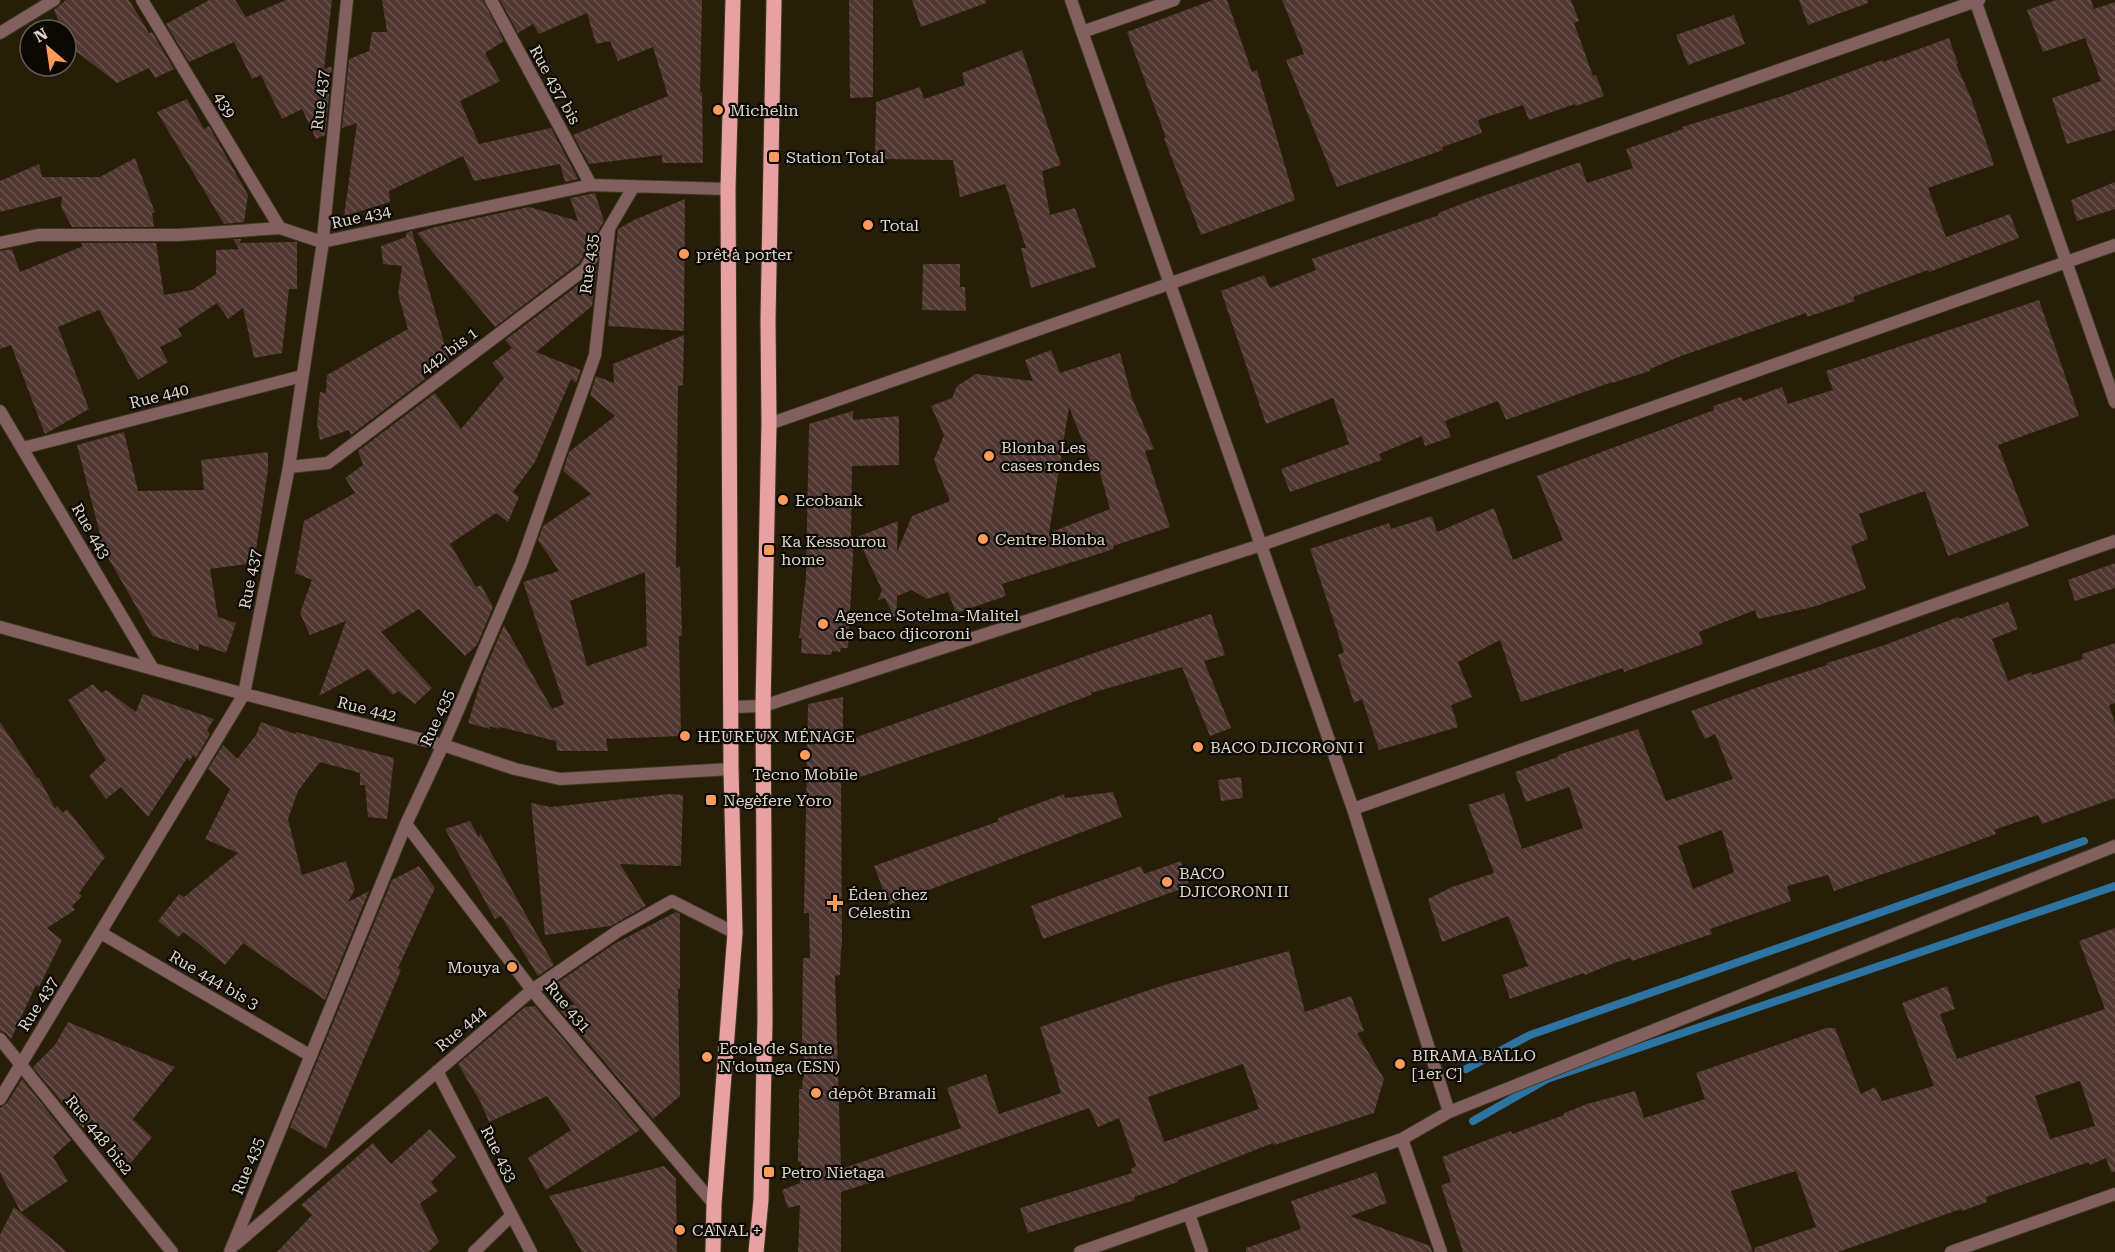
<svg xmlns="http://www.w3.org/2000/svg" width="2115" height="1252" viewBox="0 0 2115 1252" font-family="'Roboto Serif',serif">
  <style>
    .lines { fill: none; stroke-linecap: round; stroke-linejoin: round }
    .stream { stroke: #2d74a2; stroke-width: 8 }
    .building { fill: url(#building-back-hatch); fill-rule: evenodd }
    .street-casing { stroke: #403822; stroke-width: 14 }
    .primary-casing { stroke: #403822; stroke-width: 17 }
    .street { stroke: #826060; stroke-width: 12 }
    .primary { stroke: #e8a1a1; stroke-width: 15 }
    .poi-dot { fill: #ff9b5b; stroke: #0c0802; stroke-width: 2 }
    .labels { text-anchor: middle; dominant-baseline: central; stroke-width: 4.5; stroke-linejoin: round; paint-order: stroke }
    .street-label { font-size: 16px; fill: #ddd8cb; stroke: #0c0802 }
    .poi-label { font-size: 16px; fill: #ddd8cb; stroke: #0c0802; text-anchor: start }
  </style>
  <defs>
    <pattern id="building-back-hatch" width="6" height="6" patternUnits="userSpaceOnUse" patternTransform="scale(1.5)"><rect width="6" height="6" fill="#513732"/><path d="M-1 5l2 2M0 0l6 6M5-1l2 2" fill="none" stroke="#6a534e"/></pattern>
  </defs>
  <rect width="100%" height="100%" fill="#261e07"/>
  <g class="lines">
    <path class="stream" d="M1466,1069L1530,1035L2084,841
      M1473,1121L1547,1079L2115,886"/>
  </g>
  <path class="building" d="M66,0H129L149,33L152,32L174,69L155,78L149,68L117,83L68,45L66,30H62L54,10Z
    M209,0H235L246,17L286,0H332L324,69L332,66L325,135L316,139L302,109L282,119L261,75L252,79L234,42L189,62L166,24Z
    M382,0H483L504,41L485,53L500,81L460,101L479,144L551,128L578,179L565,182L560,164L474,181L463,156L389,191L390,202L344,216L357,123L342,128L349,59L369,51L372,32H387Z
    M500,0H702L700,93L702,92L703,163H662V155L589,164L573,135L668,96L653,47L618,61L610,41L596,44L587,13L539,34L533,24L518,33Z
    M849,0H873V97L850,98Z
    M912,0H986V3L921,27Z
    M1213,0H1227L1252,72L1257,70L1295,200L1201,235L1164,138H1166L1127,32Z
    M1282,0H1571L1579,21L1574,23L1593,76L1596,75L1604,96L1576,106L1575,104L1529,120L1523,105L1478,120L1482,133L1442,147L1443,150L1337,187L1286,60L1304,54Z
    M1799,0H1868V3L1808,25Z
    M2056,0H2091L2094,9L2115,2V130L2067,144L2052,98L2101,81L2085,38L2043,52L2027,10Z
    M1734,15L1745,44L1688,65L1676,35Z
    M1949,38L1958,64H1956L1971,98L1994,165L1928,188L1946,237L2010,214L2019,238L1929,272L1928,270L1853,297L1855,301L1807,317L1806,313L1681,356L1650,369V371L1612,383V382L1506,420L1498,401L1445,421L1451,437L1425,446L1422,436L1379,454L1382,460L1290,492L1281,469L1349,444L1333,398L1266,424L1221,291L1264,275L1270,288L1316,270L1312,259L1439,215L1438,213L1469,201L1580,162L1587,183L1633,168L1626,149L1683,129L1682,127L1786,95L1883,60V62Z
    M1022,50L1061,165L1042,171L1050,215L1075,208L1096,267L1031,288L1021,248H1026L1005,184L960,197L953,160L875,159L876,102L920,87L924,99L965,85L962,73Z
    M187,99L204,129L209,126L248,195L244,222L224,224L157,112Z
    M135,158L155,213H152L154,227H72L61,207L62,196L0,212V181L39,164L42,177H100Z
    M2115,182V209L2077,221L2071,200Z
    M595,193L604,221L579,263L495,327L417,233L435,227L529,207L578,221L570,198Z
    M685,199L684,331L608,326L618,229L634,220Z
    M412,231L449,360L423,377L425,379L351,435L349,430L320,440L317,423L320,392L326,393L327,375L408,329L398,294L402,266L383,264L381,246L406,237V233Z
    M233,239H241L240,243L297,242V289H289L282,353L254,358L243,308L228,319L217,303L178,329L182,336L160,347L168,362L138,380L99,310L58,327L89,409L45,434L11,345L0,349V251L12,249L20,272L83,246L81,243H156L164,295L192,290L216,274V250L239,249Z
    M923,264H960V287H965L966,311L922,310Z
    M597,265L592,306L536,352L581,370L576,383L571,379L535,462L513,492L519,497L508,522L496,513L450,544L476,587L481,585L493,607L477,645L465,656L419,609L381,632L432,688L415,704L398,691L393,695L368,669L319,696L346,621L310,635L300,613L312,580L295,573L304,521L355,493L345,478L363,465L358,451L435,393L461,429L504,378L492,363L512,348L505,340L590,276Z
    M2039,300L2079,416L1998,445L2029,526L1948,556L1925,491L1859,514L1868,539L1851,546L1866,589L1813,607L1758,619L1755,610L1699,632L1703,644L1624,672L1623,668L1521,702L1500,640L1458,662L1472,697L1451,705L1458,727L1379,750L1362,699L1354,703L1338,655L1344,652L1310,549L1389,523L1391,529L1432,516L1437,532L1494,508L1513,560L1563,540L1537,476L1714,410L1713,406L1741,397L1743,401L1782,387L1788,404L1833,390L1826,371Z
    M684,335L683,385L678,386L676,568L680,566L682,635L679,636L681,736L606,739L608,751H557L556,741L500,727L499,729L490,726V729L468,723L483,674L504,625L552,709L564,704L523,582L559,571L538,540L543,526L591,494L563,471L569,452L615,416L590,395L596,376L614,383L613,364ZM645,572L647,646L587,666L570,601Z
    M1051,350L1060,373L1120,353L1132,398L1154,449L1145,451L1170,527L1113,546L1114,549L1002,584L1006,596L956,613L948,592L927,599L912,590L897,596L896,622L885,598L878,600L882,590L857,537L898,521L897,552L912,516L950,501L934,460L944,435L931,406L952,398L957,386L976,374L1033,381L1025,360ZM1069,407L1093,467L1098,466L1110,509L1049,533Z
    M853,411V420L899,416V465L852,466L851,539L854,538L848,648H841L840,652L832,651L831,655L801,653L802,638H799L806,578L809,424Z
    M124,432L138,491L204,490L201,460L268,452V470L254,563L210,569L218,617L236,623L226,653L199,644V651L153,636L110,561L99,539L101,538L77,445Z
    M2115,563V588L2075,601L2068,580Z
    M2008,602L2018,629L1992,639L2008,681L2031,672L2032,675L2083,659L2082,654L2115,643V703L2109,705L2115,723V798L2042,824L2038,815L1994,830L1996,834L1955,849L1834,891L1828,875L1787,886L1791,901L1710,929L1712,934L1632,961L1630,958L1614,963L1585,975L1584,973L1510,999L1502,975L1528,966L1508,916L1442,942L1428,899L1452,887L1494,873L1468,805L1504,793L1522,849L1583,828L1569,787L1526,802L1515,772L1558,757V755L1638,729L1666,801L1733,779L1715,734L1705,739L1691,711L1767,684L1827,665V663L1885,645L1958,617L1959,619ZM1722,830L1734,872L1693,889L1678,846Z
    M1211,614L1225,655L1204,661L1231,728L1210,736L1182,667L1091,693V695L981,736L843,783L841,777L842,947H841L840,975L835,976L841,1169L961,1128L947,1088L986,1074L999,1114L1061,1093L1040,1027L1164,985L1289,951L1305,1012L1351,996L1364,1031L1357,1033L1384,1079L1374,1113L1274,1145L1273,1143L1178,1180V1182L1134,1197L1135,1200L1028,1233L1020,1208L1132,1173L1131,1169L1136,1166L1119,1118L1098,1127L1089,1108L930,1164L841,1192V1252H798L800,1205L788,1208L782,1190L800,1183L801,1161L798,1162V1139L799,1138V1089H802L805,1043H802L803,958H810L809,913H804L808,704L843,697V742L1100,651ZM1243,1064L1259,1109L1164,1142L1148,1097Z
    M93,684L102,693L106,690L136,712L143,694L214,719L207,730L210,734L196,758L193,755L190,761L187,758L148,817L121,787L106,799L89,776L106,760L68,700Z
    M0,722L37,778H39L55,808L57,806L63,813L67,809L105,857L79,893L82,896L72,906L75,910L47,928L62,940L39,987L36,985L11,1039L6,1033L0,1031Z
    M261,722L295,734L296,732L394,758L387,819L368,817L365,785H360V773L320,762L298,791L288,819L302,875L346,861L355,889L348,902L369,891L325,1000L243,943L225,965L184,932L178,937L158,921L179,894L184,897L238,853L205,839L230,789L208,769L223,745L237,759L256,735Z
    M1241,777L1243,798L1221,801L1218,780Z
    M1113,792L1122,817L889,905L874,866L999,821L998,818L1064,794L1065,798Z
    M669,794L683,795L681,866L620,864L646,906L611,926L545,935L531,803L551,807Z
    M470,821L479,838L480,833L554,965L538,976L501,916L495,919L445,829Z
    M1181,861L1189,886L1043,939L1031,906L1141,866L1144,874Z
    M419,866L435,888L398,968L401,970L326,1149L290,1127L392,880Z
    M676,912L680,914V989H678L680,1096L653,1119L556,1005H575L557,983L614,944Z
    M2115,928V1172H2111L2106,1158L2090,1165L2089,1162L1986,1197L1987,1202L1962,1211L1961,1209L1838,1252H1755L1754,1248L1816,1227L1796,1171L1731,1191L1753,1252H1463L1441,1185L1451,1182L1442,1157L1511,1131L1512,1134L1564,1115V1113L1587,1104L1635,1091L1644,1118L1705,1099L1696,1073L1826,1028H1835L1861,1094L1875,1087L1882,1101L1934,1086L1902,1003L1947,986L1955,1009L1940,1014L1957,1059L2105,1009L2079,941ZM2080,1081L2095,1126L2050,1139L2035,1096Z
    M535,1006L640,1130L546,1190L528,1158L571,1130L547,1096L489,1122L480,1101L458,1064L525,1007Z
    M68,1022L175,1067L133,1119L152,1137L130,1164L92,1120L83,1128L33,1067L55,1045Z
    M22,1079L71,1140L53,1157L68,1181L21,1212L0,1173V1108L7,1103Z
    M430,1129L456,1157L431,1182L438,1191L420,1203L439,1242L428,1252H277L312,1215L301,1205L373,1143L391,1164Z
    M664,1166L676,1179L677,1252H582L549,1196Z
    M1376,1172L1387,1203L1350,1216L1430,1246L1432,1252H1246V1248L1301,1229L1291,1201Z
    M14,1207L67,1252H0V1235Z"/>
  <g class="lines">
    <g class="street-casing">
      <path id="street" d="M142,0L280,228
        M491,0L591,185
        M1071,0L1353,809L1449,1112
        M1975,0L2115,402
        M1082,32L1174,0
        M0,33L54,0
        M0,243L38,235H178L280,228L322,242L591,185L728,189
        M0,411L153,669
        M769,424L1979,0
        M23,448L302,376
        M289,467L328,463L585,269L634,186
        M0,627L244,694L443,745L515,769L560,779L731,769
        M731,707L763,706L1261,545L2115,245
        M1353,809L2115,541
        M406,824L532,990L714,1204
        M101,933L311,1056
        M0,1039L172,1252
        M437,1071L531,1252
        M0,1099L244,694L289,467L322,248L347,0
        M1402,1139L1441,1252
        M1189,1214L1202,1252
        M236,1244L532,990L618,931L672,901L735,933
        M230,1252L406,824L443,745L521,564L595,355L609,230
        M474,1252L512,1215
        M1080,1252L1402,1139L1449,1112L2115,846
        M1951,1252L2115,1194"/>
    </g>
    <g class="primary-casing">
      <path id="primary" d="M713,1252L714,1204L735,933L731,769L728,189L733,0
        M756,1252L761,1200L765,1020L763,706L769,424L768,321L774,0"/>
    </g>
    <use href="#street" class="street"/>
    <use href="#primary" class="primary"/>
  </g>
  <g class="poi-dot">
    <circle cx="718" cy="110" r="6"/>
    <rect x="768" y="151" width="12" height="12" rx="3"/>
    <circle cx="868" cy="225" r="6"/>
    <circle cx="684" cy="254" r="6"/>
    <circle cx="989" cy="456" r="6"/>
    <circle cx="783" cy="500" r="6"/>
    <circle cx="983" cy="539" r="6"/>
    <rect x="763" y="544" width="12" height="12" rx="3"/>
    <circle cx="823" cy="624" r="6"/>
    <circle cx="685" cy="736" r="6"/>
    <circle cx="1198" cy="747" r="6"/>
    <circle cx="805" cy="755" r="6"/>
    <rect x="705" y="794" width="12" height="12" rx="3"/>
    <circle cx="1167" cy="882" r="6"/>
    <path d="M832 894h6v6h6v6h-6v6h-6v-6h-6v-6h6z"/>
    <circle cx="512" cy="967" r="6"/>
    <circle cx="707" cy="1057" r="6"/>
    <circle cx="1400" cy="1064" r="6"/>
    <circle cx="816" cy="1093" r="6"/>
    <rect x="763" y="1166" width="12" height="12" rx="3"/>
    <circle cx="680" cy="1230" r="6"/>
  </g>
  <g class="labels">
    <g class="street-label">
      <text transform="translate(555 85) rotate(61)">Rue 437 bis</text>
      <text transform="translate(320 100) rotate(-84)">Rue 437</text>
      <text transform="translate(225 105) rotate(59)">439</text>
      <text transform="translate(361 217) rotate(-12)">Rue 434</text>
      <text transform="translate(589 264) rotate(-83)">Rue 435</text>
      <text transform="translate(449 351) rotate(-37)">442 bis 1</text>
      <text transform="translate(159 396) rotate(-14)">Rue 440</text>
      <text transform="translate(91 531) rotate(60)">Rue 443</text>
      <text transform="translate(250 579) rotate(-79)">Rue 437</text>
      <text transform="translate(367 709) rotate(14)">Rue 442</text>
      <text transform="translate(437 718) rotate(-66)">Rue 435</text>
      <text transform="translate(214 980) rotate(30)">Rue 444 bis 3</text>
      <text transform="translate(38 1004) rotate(-58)">Rue 437</text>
      <text transform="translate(568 1007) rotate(50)">Rue 431</text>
      <text transform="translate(461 1029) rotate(-40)">Rue 444</text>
      <text transform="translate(99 1135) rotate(51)">Rue 448 bis2</text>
      <text transform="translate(499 1154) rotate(63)">Rue 433</text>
      <text transform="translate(248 1166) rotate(-68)">Rue 435</text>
    </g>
    <g class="poi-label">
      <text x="730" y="110">Michelin</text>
      <text x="786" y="157">Station Total</text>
      <text x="880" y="225">Total</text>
      <text x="696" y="254">prêt à porter</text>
      <text x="1001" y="447">Blonba Les<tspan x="1001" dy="18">cases rondes</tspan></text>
      <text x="795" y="500">Ecobank</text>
      <text x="995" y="539">Centre Blonba</text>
      <text x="781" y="541">Ka Kessourou<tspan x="781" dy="18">home</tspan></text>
      <text x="835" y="615">Agence Sotelma-Malitel<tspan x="835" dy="18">de baco djicoroni</tspan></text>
      <text x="697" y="736">HEUREUX MÉNAGE</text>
      <text x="1210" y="747">BACO DJICORONI I</text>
      <text x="805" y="774" text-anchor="middle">Tecno Mobile</text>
      <text x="723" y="800">Negèfere Yoro</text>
      <text x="1179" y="873">BACO<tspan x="1179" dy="18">DJICORONI II</tspan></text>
      <text x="848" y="894">Éden chez<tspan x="848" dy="18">Célestin</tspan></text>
      <text x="500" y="967" text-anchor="end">Mouya</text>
      <text x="719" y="1048">Ecole de Sante<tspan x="719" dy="18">N'dounga (ESN)</tspan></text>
      <text x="1412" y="1055">BIRAMA BALLO<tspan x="1412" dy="18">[1er C]</tspan></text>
      <text x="828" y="1093">dépôt Bramali</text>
      <text x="781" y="1172">Petro Nietaga</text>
      <text x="692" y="1230">CANAL +</text>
    </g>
  </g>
  <g transform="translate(48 48) rotate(331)"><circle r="28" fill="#0c0802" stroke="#605b52" stroke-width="1.5"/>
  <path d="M0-4.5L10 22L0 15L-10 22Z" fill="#ff9b5b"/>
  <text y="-9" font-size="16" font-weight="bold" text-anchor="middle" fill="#ddd8cb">N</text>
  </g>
</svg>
